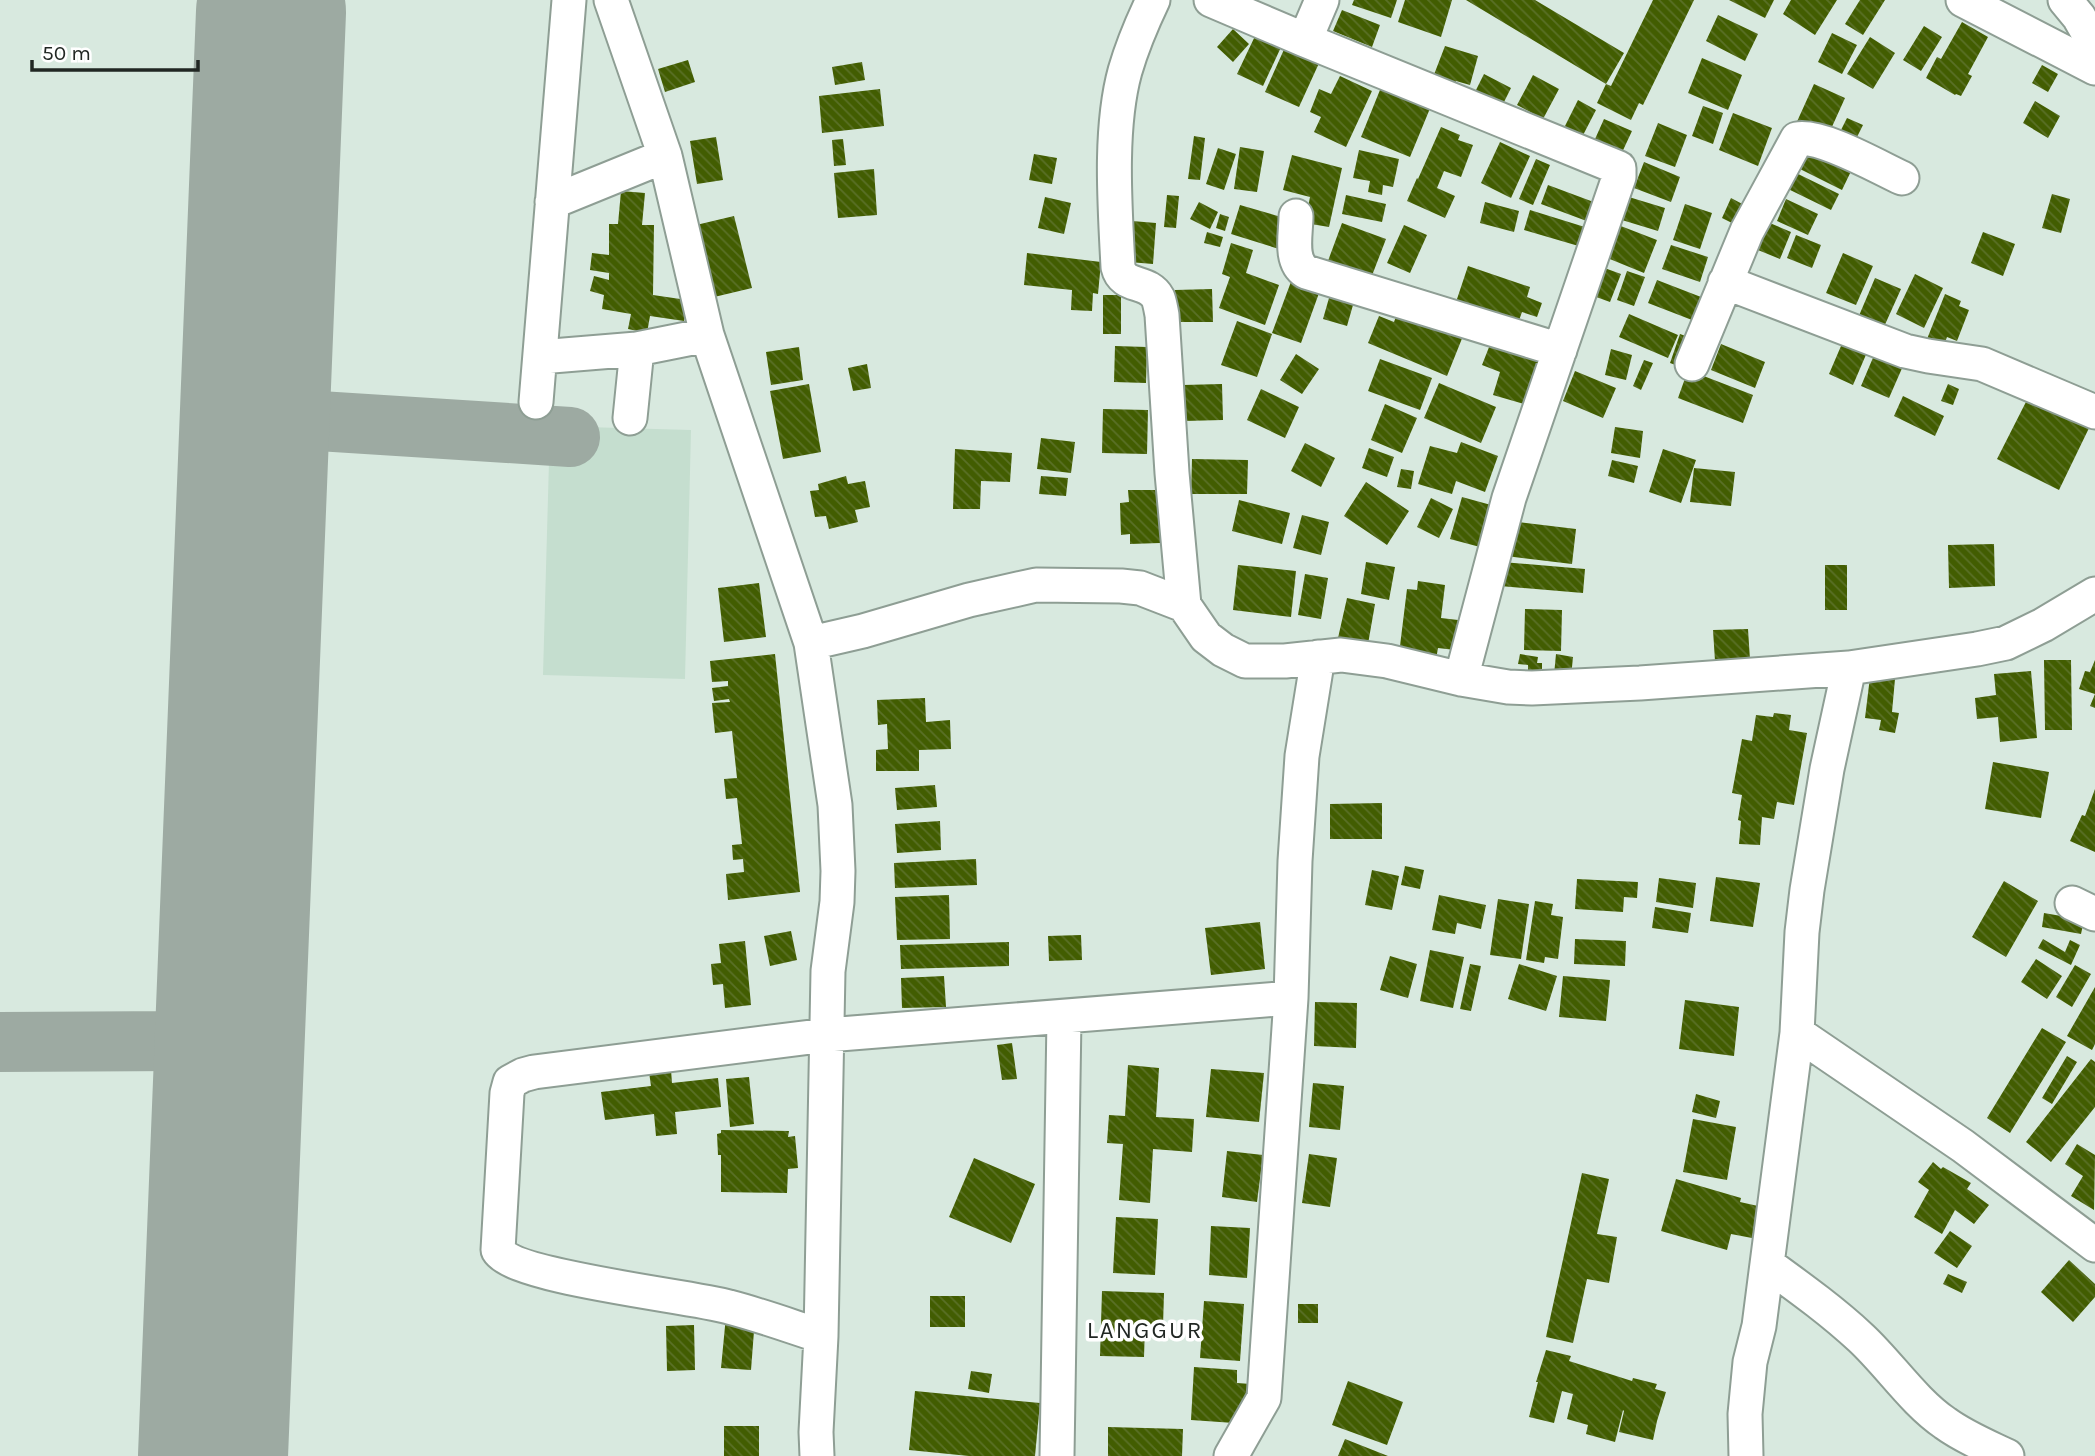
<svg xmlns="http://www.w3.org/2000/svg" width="2095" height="1456" viewBox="0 0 2095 1456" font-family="Karla,sans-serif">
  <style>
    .built { fill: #c5decf }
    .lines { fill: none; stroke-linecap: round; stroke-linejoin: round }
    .taxiway { stroke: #9daaa2; stroke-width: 60 }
    .runway { stroke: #9daaa2; stroke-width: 150 }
    .building { fill: url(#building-back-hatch) }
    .minor-casing { stroke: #8e9e94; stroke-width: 37 }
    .minor { stroke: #fff; stroke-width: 33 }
    .labels { text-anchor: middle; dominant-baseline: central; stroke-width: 7; stroke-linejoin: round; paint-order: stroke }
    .quarter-label { font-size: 24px; letter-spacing: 2px; fill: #212723; stroke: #fff }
  </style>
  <defs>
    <pattern id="building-back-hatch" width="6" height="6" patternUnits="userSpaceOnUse" patternTransform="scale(1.75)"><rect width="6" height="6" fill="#425d01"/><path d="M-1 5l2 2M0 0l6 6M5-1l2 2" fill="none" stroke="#5a7027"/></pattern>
  </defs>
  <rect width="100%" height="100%" fill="#d8e9df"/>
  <path class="built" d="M550,426L691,430L685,679L543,675Z"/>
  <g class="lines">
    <path class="taxiway" d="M319,421L570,437
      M253,476L272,443L291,428L319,421L291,406L272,384L258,345
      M0,1042L180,1041L230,1039"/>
    <path class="runway" d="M213,1456L271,12"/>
  </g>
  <path class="building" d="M1354,0H1397L1391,18L1352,5Z
    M1405,0H1452L1441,37L1398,22Z
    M1466,0H1535L1624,53L1606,84Z
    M1653,0H1694L1643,105L1639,103L1631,120L1597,103L1606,84L1611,86Z
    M1729,0H1774L1765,18Z
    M1791,0H1837L1815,35L1783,14Z
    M1860,0H1885L1863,35L1845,24Z
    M1342,10L1380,25L1372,47L1333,31Z
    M1718,15L1758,34L1745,61L1706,41Z
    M1962,22L1988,37L1968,74L1972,76L1961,96L1956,94L1955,95L1926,78L1937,57L1941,59Z
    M1924,26L1942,37L1921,71L1903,60Z
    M1233,29L1249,44L1233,62L1217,47Z
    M1832,33L1857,45L1842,74L1818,62Z
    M1256,34L1282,45L1263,86L1237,74Z
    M1870,37L1895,53L1873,89L1847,74Z
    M1286,45L1320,61L1299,107L1265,92Z
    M1445,46L1478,56L1470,85L1456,81L1452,93L1430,85Z
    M1702,58L1742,75L1728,110L1688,93Z
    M688,60L695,82L665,92L658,69Z
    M862,62L865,80L835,85L832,67Z
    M2042,65L2058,74L2048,92L2032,83Z
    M1484,74L1511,88L1500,110L1473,96Z
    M1533,75L1559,89L1543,119L1517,105Z
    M1340,76L1372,91L1346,147L1314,132L1321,117L1310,112L1319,89L1331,94Z
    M1814,84L1845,98L1826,140L1795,126Z
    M1382,85L1431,106L1410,157L1361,137Z
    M880,89L884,126L822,133L819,96Z
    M1578,100L1596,110L1580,141L1562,132Z
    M2035,101L2060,116L2048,138L2023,123Z
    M1703,106L1723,113L1713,144L1692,136Z
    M1733,113L1772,128L1758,166L1719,150Z
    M1847,118L1863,125L1851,149L1835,142Z
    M1604,119L1632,131L1618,161L1591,148Z
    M1658,123L1687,135L1675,167L1645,156Z
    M1441,127L1460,135L1458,140L1473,145L1461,177L1444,171L1437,188L1455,196L1445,218L1407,201L1417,178L1418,179Z
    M1194,136L1205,138L1200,180L1188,179Z
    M716,137L723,180L697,184L690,141Z
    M843,139L846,165L834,166L832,140Z
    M1801,139L1854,165L1842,190L1790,164Z
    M1500,142L1530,156L1511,198L1481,183Z
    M1240,147L1264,151L1257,192L1234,189Z
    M1218,148L1236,154L1224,190L1206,184Z
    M1359,150L1399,159L1393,187L1383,185L1382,195L1368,192L1370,181L1353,178Z
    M1034,154L1057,158L1052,184L1029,180Z
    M1292,155L1342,168L1329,227L1305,223L1310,197L1283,190Z
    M1536,159L1550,165L1533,205L1519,199Z
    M1644,162L1680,177L1671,202L1634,188Z
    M874,169L877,215L838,218L834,173Z
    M1792,171L1839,194L1831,210L1784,187Z
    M1548,185L1599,204L1592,223L1541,204Z
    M621,191L645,193L642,225H654L653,295L687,300L684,321L650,316L647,333L628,329L631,314L602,309L604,295L590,291L594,276L609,280V273L590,270L592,253L609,255V224H618Z
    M1619,194L1665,208L1658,231L1612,217Z
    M2052,194L2070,199L2061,233L2042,228Z
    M1167,195L1179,196L1176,228L1164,227Z
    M1346,195L1386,204L1382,222L1342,214Z
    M1045,197L1071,203L1064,234L1038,228Z
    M1731,198L1748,207L1738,226L1722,218Z
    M1786,199L1818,214L1808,235L1777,221Z
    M1199,202L1218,212L1210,229L1190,219Z
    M1485,202L1519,211L1514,232L1480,223Z
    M1685,204L1712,213L1700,249L1673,240Z
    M1240,205L1288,219L1279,249L1231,234Z
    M1530,210L1588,228L1582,247L1524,230Z
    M1220,214L1229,217L1225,231L1216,228Z
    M734,216L752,288L710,298L692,226Z
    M1132,221L1156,223L1153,264L1129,262Z
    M1765,221L1791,232L1780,259L1753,248Z
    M1342,223L1386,239L1368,286L1325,269Z
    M1613,223L1657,240L1644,273L1600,255Z
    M1404,225L1427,235L1410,273L1387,263Z
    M1207,232L1223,237L1220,247L1204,243Z
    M1983,232L2015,244L2003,276L1971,263Z
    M1796,235L1821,245L1812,268L1787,258Z
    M1231,243L1253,250L1246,273L1279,285L1265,325L1219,308L1230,277L1222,274Z
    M1671,245L1708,257L1700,282L1662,269Z
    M1027,253L1101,262L1098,294L1093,293L1092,311L1071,310L1072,290L1024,285Z
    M1843,253L1873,266L1856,305L1826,293Z
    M1468,266L1530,287L1527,297L1542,303L1537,317L1522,312L1517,326L1455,305Z
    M1599,266L1621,274L1610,302L1588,294Z
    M1295,271L1323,282L1301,343L1272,333Z
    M1627,271L1645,277L1634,306L1617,300Z
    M1915,274L1943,288L1924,328L1896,314Z
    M1875,278L1901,289L1883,329L1858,318Z
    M1657,280L1701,297L1692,320L1648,303Z
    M1333,284L1357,291L1347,326L1323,319Z
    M1212,289L1213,322H1176L1175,290Z
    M1945,294L1961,301L1959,306L1969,310L1957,341L1947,337L1944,345L1927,339Z
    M1103,295H1121V334H1103Z
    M1398,311L1463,336L1447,376L1368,343L1379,316L1394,322Z
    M1629,314L1678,335L1668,358L1619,337Z
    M1237,321L1272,334L1257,377L1221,365Z
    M1680,334L1694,339L1684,368L1670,363Z
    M1493,337L1544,359L1533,386L1530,384L1524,404L1493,395L1500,372L1482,365Z
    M1844,339L1868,350L1853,385L1829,374Z
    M1721,344L1765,362L1755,388L1711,370Z
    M1115,346L1147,347L1146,383L1114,382Z
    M799,347L803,380L771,385L766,352Z
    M1611,349L1632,355L1626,380L1605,375Z
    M1875,353L1903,366L1889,398L1861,386Z
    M1296,354L1319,369L1302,394L1280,380Z
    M1380,359L1432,378L1420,410L1368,391Z
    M1644,360L1653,363L1641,390L1633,386Z
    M867,364L871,388L853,391L848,368Z
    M1688,370L1753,395L1743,423L1678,398Z
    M1575,371L1616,388L1603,418L1563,401Z
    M1439,383L1496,407L1481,443L1424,418Z
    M809,384L821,452L783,459L770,391Z
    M1222,384L1223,420L1184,421L1183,385Z
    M1948,384L1959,389L1953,405L1941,401Z
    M1261,389L1299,407L1285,438L1247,420Z
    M1903,396L1944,416L1935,436L1894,416Z
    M2029,396L2090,426L2059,490L1997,459Z
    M1385,404L1417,418L1402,453L1371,440Z
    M1103,409L1148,410L1147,454L1102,453Z
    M1615,427L1643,431L1640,458L1611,453Z
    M1041,438L1075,442L1071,473L1037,469Z
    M1461,442L1498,456L1485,492L1456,481L1452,494L1418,484L1430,446L1457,453Z
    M1305,443L1335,458L1321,487L1291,471Z
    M1369,448L1394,457L1387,477L1362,468Z
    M955,449L1012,453L1010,482L981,481L980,509H953Z
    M1663,449L1696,460L1681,503L1649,492Z
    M1192,459L1248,460L1247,494H1191Z
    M1612,460L1638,466L1634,483L1608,476Z
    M1694,468L1735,472L1731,506L1690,502Z
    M1401,469L1414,471L1411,489L1397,487Z
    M846,476L848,484L865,481L870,507L855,510L858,522L829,529L826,516L815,517L810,491L819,490L818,484Z
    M1041,476L1068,478L1066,496L1039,494Z
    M1366,482L1409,511L1387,545L1344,516Z
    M1128,490H1158L1169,537L1160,535V543L1130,544V534L1121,535L1120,503L1129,502Z
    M1462,497L1491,505L1480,547L1450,539Z
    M1431,498L1453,509L1439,538L1417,527Z
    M1239,500L1290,513L1282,544L1232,531Z
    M1302,515L1329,522L1321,555L1293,548Z
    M1510,521L1576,529L1572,564L1506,556Z
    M1994,544L1995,586L1949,588L1948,545Z
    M1366,562L1395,567L1389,600L1361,594Z
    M1502,562L1585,569L1583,593L1500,586Z
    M1238,565L1296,571L1291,617L1233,610Z
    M1825,565H1847V610H1825Z
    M1305,574L1328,578L1321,619L1298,615Z
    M1418,581L1445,585L1441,618L1458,620L1455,650L1438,648L1435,665L1399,654L1407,589L1417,590Z
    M759,583L766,637L724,642L718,588Z
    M1347,598L1375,604L1368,644L1338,638Z
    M1525,609L1562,610L1561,651L1524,650Z
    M1748,629L1750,660L1715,661L1713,630Z
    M775,654L800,892L728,900L726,874L744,872L743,859L733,860L732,845L742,844L737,798L726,799L724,779L737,778L732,731L715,733L712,703L730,702L729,699L714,701L712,688L728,686V681L712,682L710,661Z
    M1520,654L1538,657L1537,663H1542V680H1528V665L1518,664Z
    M1556,654L1573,657L1571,677L1554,675Z
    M2044,660H2071L2072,730H2045Z
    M2095,660V708L2090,706L2095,694L2079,689L2085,671L2090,672Z
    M2031,671L2037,738L2000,742L1998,717L1977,719L1975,698L1996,695L1994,674Z
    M1870,677L1895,679L1892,712L1899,713L1895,733L1879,730L1881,720L1865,718Z
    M925,698L926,722L950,720L951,749L919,750V771H876V750L888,749L887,724L878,725L877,700Z
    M1774,713L1791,715L1789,730L1807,733L1794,805L1777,802L1774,819L1762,817L1760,845L1739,844L1741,821L1738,820L1742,795L1732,793L1742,739L1752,741L1756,715L1773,717Z
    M1993,762L2049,772L2041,818L1985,809Z
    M935,785L937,807L897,810L895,788Z
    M2095,789V852L2070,841L2082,815L2085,816Z
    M1382,803V839H1330V804Z
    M940,821L941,850L897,853L895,824Z
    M976,859L977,885L895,888L894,863Z
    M1405,866L1424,870L1420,889L1401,885Z
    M1372,870L1399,876L1392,910L1365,905Z
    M1716,877L1760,883L1753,927L1710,921Z
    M1659,878L1696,883L1693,908L1656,902Z
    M1577,879L1638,882L1637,898L1624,897L1623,912L1575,909Z
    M2004,881L2038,901L2006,957L1972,937Z
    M949,895L950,939L897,940L895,897Z
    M1439,895L1486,905L1481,929L1457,923L1455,934L1432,930Z
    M1498,899L1529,904L1521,959L1490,955Z
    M1535,901L1553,904L1551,915L1563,917L1558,959L1545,957L1544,963L1526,960Z
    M1655,907L1691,913L1688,933L1652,928Z
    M2044,913L2084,920L2081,934L2042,927Z
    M1260,922L1265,969L1211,975L1205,928Z
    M791,931L797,960L770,966L764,936Z
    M1081,935L1082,960L1049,961L1048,936Z
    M1575,939L1626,941L1625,966L1574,964Z
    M2043,939L2065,952L2070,940L2080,945L2071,965L2038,948Z
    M745,941L751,1005L725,1008L723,984L713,985L711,964L721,963L719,944Z
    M1009,942V966L901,969L900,945Z
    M1430,950L1464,957L1453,1008L1420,1001Z
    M1390,956L1417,964L1408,998L1380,990Z
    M2036,959L2062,976L2047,999L2021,982Z
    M1470,964L1481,966L1471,1011L1460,1009Z
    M1519,964L1557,976L1546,1011L1508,999Z
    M2075,965L2091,974L2072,1007L2056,997Z
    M944,976L946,1007L902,1008L901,978Z
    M1563,976L1610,980L1606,1021L1559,1017Z
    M2095,987V1044L2092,1050L2067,1036Z
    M1685,1000L1739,1007L1734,1056L1679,1049Z
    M1315,1002L1357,1003L1356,1048L1314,1046Z
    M2042,1028L2066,1042L2010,1133L1987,1118Z
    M1012,1043L1017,1079L1002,1080L997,1045Z
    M2067,1056L2077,1062L2052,1104L2042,1098Z
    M2091,1059L2095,1062V1107L2051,1162L2026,1142Z
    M1128,1065L1159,1068L1156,1117L1194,1119L1192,1152L1153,1149L1150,1203L1119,1200L1123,1144L1107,1143L1109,1115L1125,1116Z
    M1211,1069L1264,1073L1259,1122L1206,1117Z
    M671,1070L672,1083L718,1078L721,1107L675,1112L677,1134L656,1136L654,1114L605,1120L601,1092L651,1086L649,1072Z
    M749,1077L754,1124L730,1127L726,1079Z
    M1313,1083L1344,1086L1340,1130L1309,1127Z
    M1696,1094L1720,1101L1716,1118L1692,1112Z
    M1693,1119L1736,1127L1727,1180L1683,1172Z
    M721,1130L789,1131L788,1137L795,1136L798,1168L788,1169L787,1193L721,1192V1155H718L717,1134L721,1133Z
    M2077,1144L2095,1155L2094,1210L2071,1196L2083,1176L2065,1164Z
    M1227,1151L1263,1155L1257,1202L1222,1197Z
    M1309,1154L1337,1158L1330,1207L1302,1203Z
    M974,1158L1035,1184L1011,1243L949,1217Z
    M1933,1162L1941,1169L1943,1167L1971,1183L1967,1189L1989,1205L1974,1224L1955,1210L1942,1234L1914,1217L1929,1190L1918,1182Z
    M1582,1173L1609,1179L1597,1234L1617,1237L1609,1283L1587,1279L1573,1343L1546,1337Z
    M1676,1179L1741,1198L1740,1202L1758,1206L1752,1238L1731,1234L1727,1250L1661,1231Z
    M1116,1217L1158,1219L1155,1275L1113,1273Z
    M1211,1226L1250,1228L1247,1278L1209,1275Z
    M1950,1231L1972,1246L1957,1268L1934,1253Z
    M2069,1260L2095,1284V1297L2073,1322L2041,1292Z
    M1948,1274L1967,1282L1962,1293L1943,1284Z
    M1102,1291L1164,1293L1163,1326H1145L1144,1357L1100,1356Z
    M930,1296H965V1327H930Z
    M1204,1301L1244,1304L1240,1361L1200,1358Z
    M1298,1304H1318V1323H1298Z
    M726,1316L755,1318L751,1370L721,1368Z
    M694,1325L695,1370L667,1371L666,1326Z
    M1546,1350L1571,1356L1569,1361L1632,1381L1633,1378L1657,1384L1655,1389L1666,1392L1657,1421L1653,1440L1619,1432L1624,1411L1623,1410L1615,1442L1586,1434L1588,1425L1567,1419L1573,1394L1562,1391L1554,1423L1529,1417L1538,1382H1536Z
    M1194,1367L1237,1370V1383L1251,1384L1249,1413L1235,1412L1234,1423L1191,1420Z
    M971,1371L992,1374L989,1393L968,1389Z
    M1348,1381L1403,1402L1387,1445L1332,1425Z
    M915,1391L1040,1403L1035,1456H969L909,1450Z
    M724,1426H759V1456H724Z
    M1108,1427L1183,1429L1182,1456H1108Z
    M1345,1439L1388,1456H1338Z"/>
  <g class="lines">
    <g class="minor-casing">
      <path id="minor" d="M611,0L665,156L707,335L811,643L835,805L838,871L837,902L828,971L821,1336L816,1432L817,1456
        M1153,0C1142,23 1132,47 1125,71C1109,129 1115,207 1118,267C1123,289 1148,279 1158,298C1160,303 1161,310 1162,315L1172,473L1184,605
        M1211,0L1305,40L1619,168V177L1509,498L1461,679
        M1963,0L2095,68
        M2065,0L2079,17L2095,45
        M1305,40L1322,0
        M552,202L665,156
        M1296,216C1296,234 1289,261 1306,272L1560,350
        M1725,282L1905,351L1928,356L1982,364L2095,412
        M540,357L637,349
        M1692,364L1747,231L1797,139C1821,134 1878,167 1902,178
        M536,402L569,0
        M630,418L637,349L707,335
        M811,643L863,631L969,600L1036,585L1121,586L1140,588L1184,605L1206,637L1223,650L1245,661H1285L1341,655L1387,661L1461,679L1508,687L1532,688L1640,683L1849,668
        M2072,903L2095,914
        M1797,1033L1963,1146L2095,1245
        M1767,1264C1800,1288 1832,1311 1861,1338C1889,1364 1914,1402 1945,1423C1964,1437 1986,1446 2007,1456
        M821,1336C790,1326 760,1315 729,1307C691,1296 514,1278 498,1250L507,1093L510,1082L523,1075L534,1072L827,1035L1291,998L1295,861L1302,756L1318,657
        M1057,1456L1064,1018
        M1231,1456L1264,1398L1291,998
        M1746,1456L1745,1414L1750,1362L1759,1326L1767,1264L1797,1033L1802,932L1807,890L1827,769L1849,668L1977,649L2006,643L2043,625L2095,594"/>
    </g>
    <use href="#minor" class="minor"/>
  </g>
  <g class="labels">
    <g class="quarter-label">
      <text x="1145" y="1330">LANGGUR</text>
    </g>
  </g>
  <path d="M32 60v10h166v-10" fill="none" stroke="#212723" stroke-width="3.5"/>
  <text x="42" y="60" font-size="21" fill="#212723" stroke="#ffffff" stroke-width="5" paint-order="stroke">50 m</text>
</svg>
